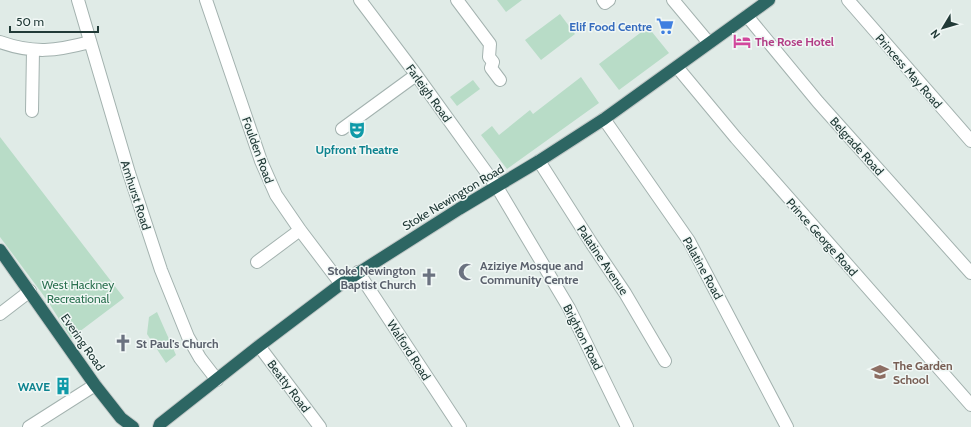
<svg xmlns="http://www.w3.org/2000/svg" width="971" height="427" viewBox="0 0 971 427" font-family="Cabin,sans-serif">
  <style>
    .green { fill: #b8dcc7 }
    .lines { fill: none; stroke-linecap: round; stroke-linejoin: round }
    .minor-casing { stroke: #a3b2af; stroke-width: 14 }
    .highway-casing { stroke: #c1c8c7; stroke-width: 14 }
    .minor { stroke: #fff; stroke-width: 12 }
    .highway { stroke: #2d6663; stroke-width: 12 }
    .labels { text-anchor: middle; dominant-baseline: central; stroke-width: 3; stroke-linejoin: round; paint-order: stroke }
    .shop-label { font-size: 12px; font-weight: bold; fill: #366cbe; stroke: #f0f7f5; text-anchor: end }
    .hotel-label { font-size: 12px; font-weight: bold; fill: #b23c85; stroke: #f0f7f5; text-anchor: start }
    .street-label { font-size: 12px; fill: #213a37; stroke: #f0f7f5 }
    .culture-label { font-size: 12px; font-weight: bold; fill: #0d838f; stroke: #f0f7f5 }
    .worship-label { font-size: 12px; font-weight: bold; fill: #5b616d; stroke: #f0f7f5; text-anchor: start }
    .park-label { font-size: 12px; fill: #2b7150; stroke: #f0f7f5 }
    .education-label { font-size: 12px; font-weight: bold; fill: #785e54; stroke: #f0f7f5; text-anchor: start }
  </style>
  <rect width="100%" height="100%" fill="#e0ebe7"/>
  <path class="green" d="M497,0H522L506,12Z
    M560,14L575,34L541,60L525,40Z
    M648,27L669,53L619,90L599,64Z
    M581,77L599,103L507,169L481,135L492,126L499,135L530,110L533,114Z
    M473,80L480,89L457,106L450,97Z
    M0,137L124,298L71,338L47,300L0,237Z
    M157,312L176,355L166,363L147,334L149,317Z"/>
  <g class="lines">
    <g class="minor-casing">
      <path id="minor" d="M78,0L129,173L161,270L188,337L200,358L217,380
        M206,0L261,161L276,195L300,230L341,284
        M360,0L412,69L497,187L569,308L627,427
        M457,0L490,44L489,57L493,62L491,68L500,80
        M603,0L605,3L609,0
        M673,0L709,43
        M848,0L971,141
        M747,16L818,102L971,273
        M0,42C34,54 56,51 90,42
        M677,67L736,138L971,405
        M32,111L33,50
        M604,119L689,241L787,427
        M342,129L416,75
        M539,161L592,244L625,293L665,361
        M257,262L300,230
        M358,272L460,427
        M0,314L30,291
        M259,346L320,427
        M29,427L95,385"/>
    </g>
    <g class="highway-casing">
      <path id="highway" d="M0,250L95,385L121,418L133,427
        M159,427L160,424L259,346L341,284L459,209L539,161L604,119L769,0"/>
    </g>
    <use href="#minor" class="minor"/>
    <use href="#highway" class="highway"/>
  </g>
  <defs>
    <g id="supermarket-bare" transform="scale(1.38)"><path d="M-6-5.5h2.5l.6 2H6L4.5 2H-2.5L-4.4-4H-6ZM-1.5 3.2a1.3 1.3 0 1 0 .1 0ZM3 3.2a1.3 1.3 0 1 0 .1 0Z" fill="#3f7fe0" stroke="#f0f7f5" stroke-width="2.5" paint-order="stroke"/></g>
    <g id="hotel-bare" transform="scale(1.38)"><path d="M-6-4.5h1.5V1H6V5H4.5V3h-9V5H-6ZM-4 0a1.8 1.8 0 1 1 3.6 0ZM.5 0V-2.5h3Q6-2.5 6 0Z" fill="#d1479c" stroke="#f0f7f5" stroke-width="2.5" paint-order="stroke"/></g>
    <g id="theatre-bare" transform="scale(1.38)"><path d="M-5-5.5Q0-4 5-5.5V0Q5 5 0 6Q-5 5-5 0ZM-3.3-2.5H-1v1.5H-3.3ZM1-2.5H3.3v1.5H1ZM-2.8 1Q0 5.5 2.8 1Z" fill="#0f9aa8" stroke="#f0f7f5" stroke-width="2.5" paint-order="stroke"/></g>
    <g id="mosque-bare" transform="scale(1.38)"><path d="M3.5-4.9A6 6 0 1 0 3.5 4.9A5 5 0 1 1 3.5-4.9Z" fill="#6b7280" stroke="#f0f7f5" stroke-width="2.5" paint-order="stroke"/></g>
    <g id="church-bare" transform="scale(1.38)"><path d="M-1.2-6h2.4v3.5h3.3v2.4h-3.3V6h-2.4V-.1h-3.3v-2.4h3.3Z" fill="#6b7280" stroke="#f0f7f5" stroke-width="2.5" paint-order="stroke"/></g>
    <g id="school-bare" transform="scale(1.38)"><path d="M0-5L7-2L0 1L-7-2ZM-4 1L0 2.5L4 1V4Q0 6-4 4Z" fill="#8d6e63" stroke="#f0f7f5" stroke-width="2.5" paint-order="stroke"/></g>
    <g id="building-bare" transform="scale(1.38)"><path d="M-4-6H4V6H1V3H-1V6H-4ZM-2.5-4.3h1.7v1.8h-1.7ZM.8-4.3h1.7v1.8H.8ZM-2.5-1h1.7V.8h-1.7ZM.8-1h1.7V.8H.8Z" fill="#0f9aa8" stroke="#f0f7f5" stroke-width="2.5" paint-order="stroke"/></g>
  </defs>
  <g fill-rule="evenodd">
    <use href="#supermarket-bare" x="665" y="26"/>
    <use href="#hotel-bare" x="742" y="41"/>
    <use href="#theatre-bare" x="357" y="130"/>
    <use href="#mosque-bare" x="467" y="272"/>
    <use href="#church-bare" x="429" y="277"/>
    <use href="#church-bare" x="123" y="343"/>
    <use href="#school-bare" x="880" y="372"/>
    <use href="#building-bare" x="63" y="386"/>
  </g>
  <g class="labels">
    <g class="shop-label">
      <text x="652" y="26">Elif Food Centre</text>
    </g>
    <g class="hotel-label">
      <text x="755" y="41">The Rose Hotel</text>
    </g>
    <g class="street-label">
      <text transform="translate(909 71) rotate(49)">Princess May Road</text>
      <text transform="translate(429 93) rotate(54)">Farleigh Road</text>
      <text transform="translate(857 146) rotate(48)">Belgrade Road</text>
      <text transform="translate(258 150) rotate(70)">Foulden Road</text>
      <text transform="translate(136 195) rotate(72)">Amhurst Road</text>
      <text transform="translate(453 197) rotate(-31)">Stoke Newington Road</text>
      <text transform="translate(822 237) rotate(48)">Prince George Road</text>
      <text transform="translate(603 260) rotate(56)">Palatine Avenue</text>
      <text transform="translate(703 268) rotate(61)">Palatine Road</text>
      <text transform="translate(583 337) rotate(63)">Brighton Road</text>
      <text transform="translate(83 342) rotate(55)">Evering Road</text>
      <text transform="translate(409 350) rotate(57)">Walford Road</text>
      <text transform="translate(289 386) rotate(53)">Beatty Road</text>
    </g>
    <g class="culture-label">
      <text x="357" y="149">Upfront Theatre</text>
      <text x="50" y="386" text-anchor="end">WAVE</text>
    </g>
    <g class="worship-label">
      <text x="480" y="265">Aziziye Mosque and<tspan x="480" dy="14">Community Centre</tspan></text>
      <text x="416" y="270" text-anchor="end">Stoke Newington<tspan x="416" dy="14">Baptist Church</tspan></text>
      <text x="136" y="343">St Paul's Church</text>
    </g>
    <g class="park-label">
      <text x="78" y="284">West Hackney<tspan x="78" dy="14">Recreational</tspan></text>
    </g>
    <g class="education-label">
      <text x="893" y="365">The Garden<tspan x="893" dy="14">School</tspan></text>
    </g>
  </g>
  <g transform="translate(943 28) rotate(232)" stroke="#f0f7f5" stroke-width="3" paint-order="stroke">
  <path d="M0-3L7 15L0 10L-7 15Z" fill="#213a37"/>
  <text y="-6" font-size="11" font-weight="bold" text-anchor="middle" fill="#213a37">N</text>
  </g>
  <path d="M10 26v6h88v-6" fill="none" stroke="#213a37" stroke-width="2"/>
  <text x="16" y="26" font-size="12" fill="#213a37" stroke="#f0f7f5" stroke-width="3" paint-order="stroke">50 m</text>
</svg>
